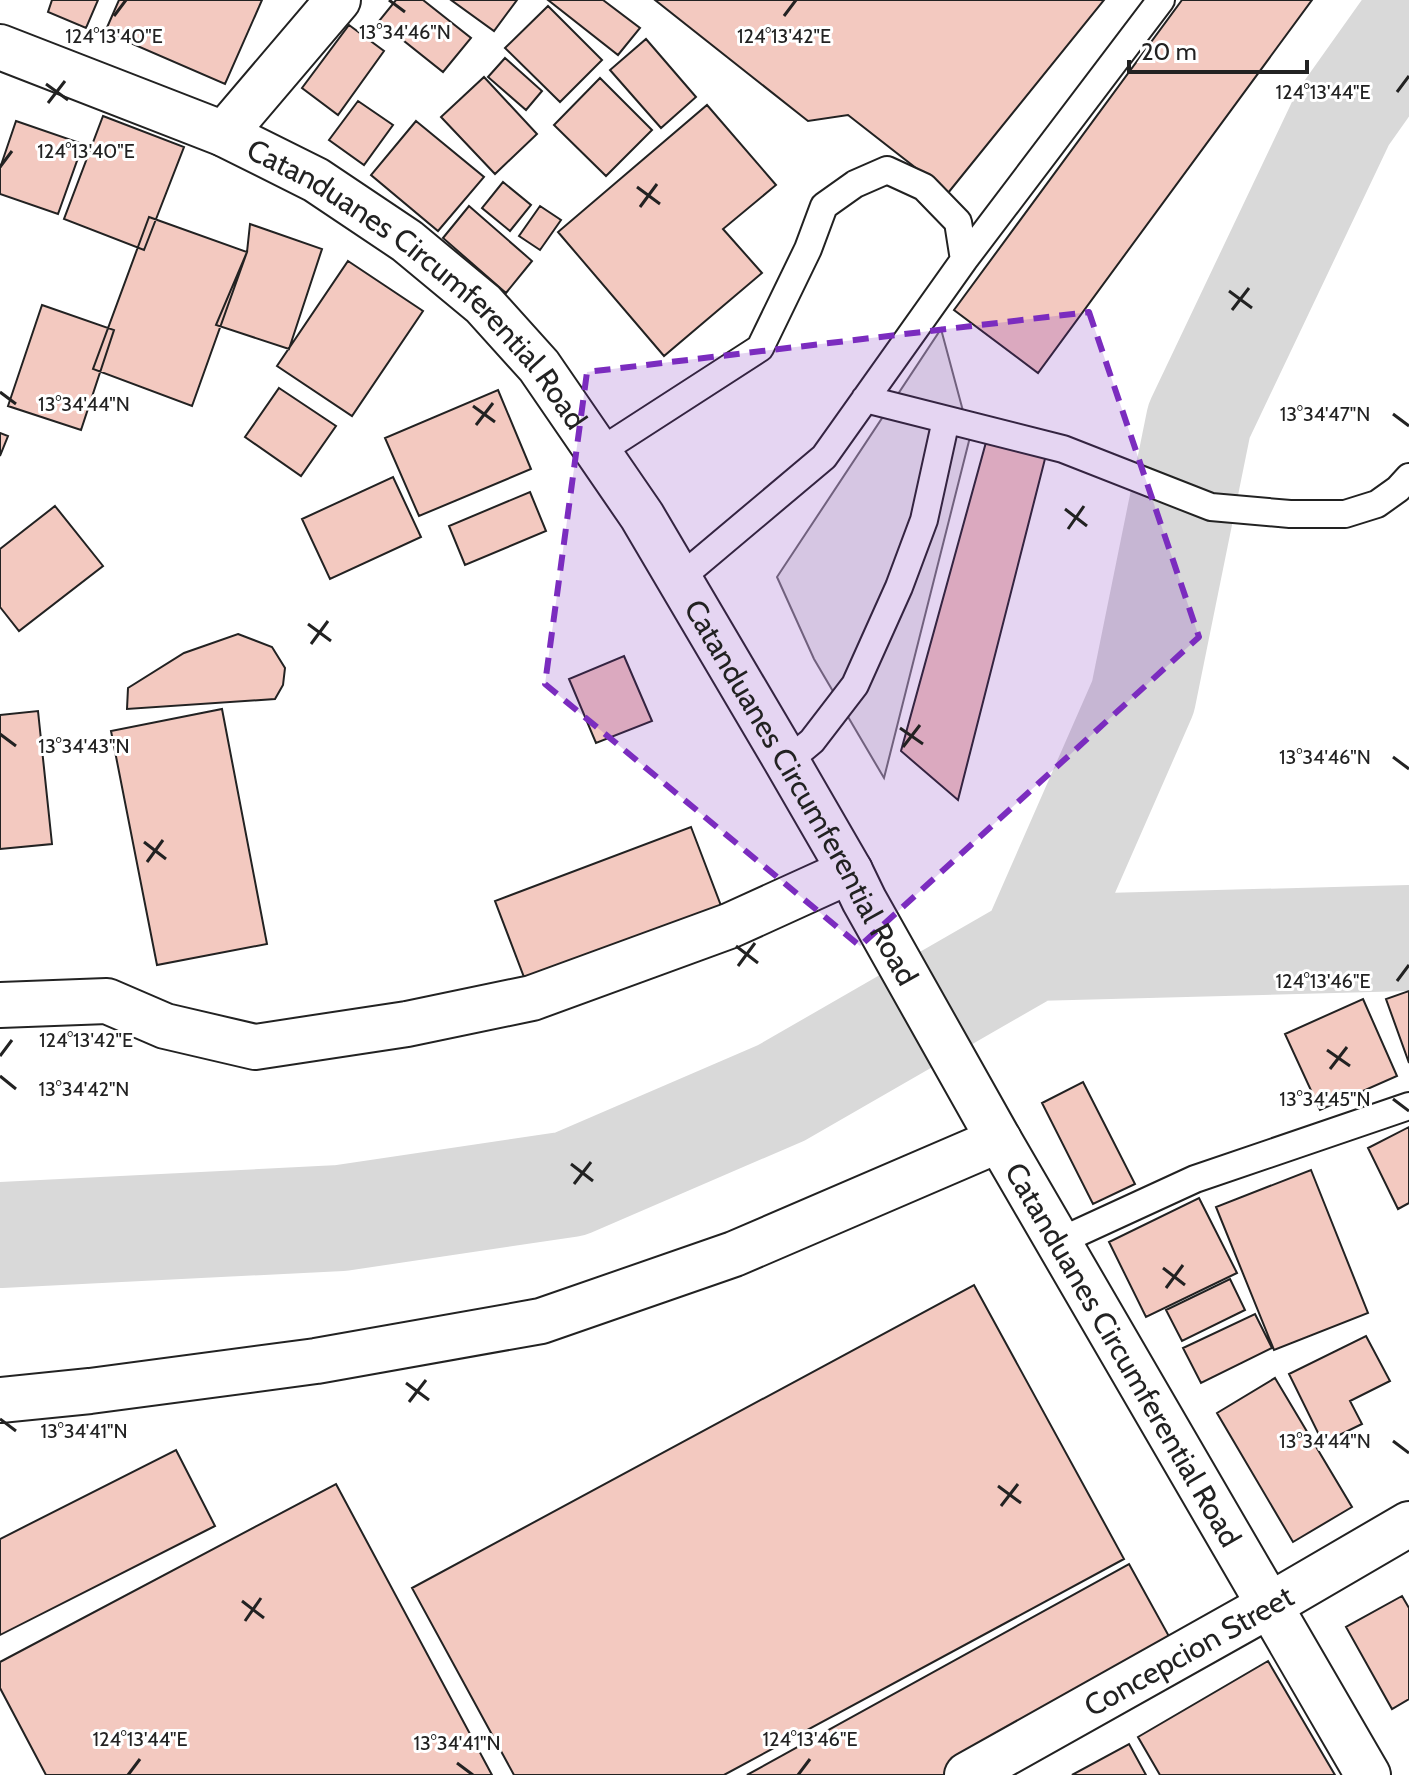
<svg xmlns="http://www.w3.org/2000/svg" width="1409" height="1775" viewBox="0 0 1409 1775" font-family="Cabin,sans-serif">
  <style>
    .parking { fill: #ededed; stroke: #6f6f6f; stroke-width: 2 }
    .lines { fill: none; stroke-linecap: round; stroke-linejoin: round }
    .river { stroke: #d9d9d9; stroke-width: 106 }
    .building { fill: #f3c9c0; stroke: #222; stroke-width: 2 }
    .service-casing { stroke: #222; stroke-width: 30 }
    .minor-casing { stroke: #222; stroke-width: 48 }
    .primary-casing { stroke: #222; stroke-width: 48 }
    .service { stroke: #fff; stroke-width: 26 }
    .minor { stroke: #fff; stroke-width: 44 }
    .primary { stroke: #fff; stroke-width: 44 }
    .marked { fill: #7b2cbf; fill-opacity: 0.2; stroke: #7b2cbf; stroke-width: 6; stroke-dasharray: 16 10; stroke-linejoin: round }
    .ticks { fill: none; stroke: #222; stroke-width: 3 }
    .labels { text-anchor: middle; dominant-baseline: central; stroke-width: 6; stroke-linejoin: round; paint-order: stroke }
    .street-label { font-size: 30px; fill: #222; stroke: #fff }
    .ticks-label { font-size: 20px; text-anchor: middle; fill: #222; stroke: #fff; stroke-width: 6; stroke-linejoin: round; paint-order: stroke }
  </style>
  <rect width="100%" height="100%" fill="#fff"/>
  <path class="parking" d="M941,329L970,437L884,778L814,659L777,577Z"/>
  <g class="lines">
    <path class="river" d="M1033,948L1409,938
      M0,1235L341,1218L570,1184L781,1093L1033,948L1143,697L1199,421L1343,118L1409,25"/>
  </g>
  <path class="building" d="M52,0H98L86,28L48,12Z
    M119,0H262L225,84L105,32Z
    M396,0H423L471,38L443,72L379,21Z
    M451,0H517L494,31Z
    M548,0H603L640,28L618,55Z
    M655,0H1104L948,193L848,115L808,121Z
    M1182,0H1312L1038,373L954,310Z
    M548,6L602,60L560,102L505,48Z
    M349,25L384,51L338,115L302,88Z
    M646,39L696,97L661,128L610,70Z
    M505,58L542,91L526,110L488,77Z
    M484,77L537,134L495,174L441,117Z
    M600,78L652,130L606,176L554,125Z
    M358,101L393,125L364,165L329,140Z
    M707,105L776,185L723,229L762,273L664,356L558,232Z
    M103,116L184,147L144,250L64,219Z
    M16,121L83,144L58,214L0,194V168Z
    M416,121L484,177L438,231L371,175Z
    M503,182L531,205L510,231L482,208Z
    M469,206L532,261L506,293L443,238Z
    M540,206L561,220L540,250L519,236Z
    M149,217L247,252L192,406L93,369Z
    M250,224L322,249L289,349L216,325L247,252Z
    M348,261L423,311L352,416L277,366Z
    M42,305L114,330L81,430L8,406Z
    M279,388L336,426L301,476L245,437Z
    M498,390L531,469L419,516L385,438Z
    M0,433L8,436L0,456Z
    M988,435L1047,451L958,800L901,751Z
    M393,477L421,537L330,579L302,519Z
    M530,492L546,531L465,565L449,526Z
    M55,506L103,566L19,631L0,607V549Z
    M238,634L272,647L285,668L283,685L275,699L127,709L128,688L184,653Z
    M624,656L652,721L596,743L569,679Z
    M222,709L267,944L157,965L111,731Z
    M38,711L52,844L0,849V715Z
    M691,827L723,911L527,985L495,901Z
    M1409,991V1063L1386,999Z
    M1363,999L1397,1076L1320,1110L1285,1034Z
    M1083,1082L1135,1184L1093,1204L1042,1103Z
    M1409,1127V1203L1398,1209L1368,1148Z
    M1311,1170L1368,1313L1274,1350L1216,1207Z
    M1199,1198L1237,1273L1146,1317L1109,1242Z
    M1230,1279L1245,1310L1182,1341L1166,1310Z
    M974,1285L1124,1559L724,1775H514L412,1588Z
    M1255,1314L1272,1348L1201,1383L1183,1348Z
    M1366,1336L1390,1381L1350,1401L1362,1424L1323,1443L1289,1374Z
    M1275,1378L1352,1507L1293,1542L1217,1413Z
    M176,1450L215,1526L0,1635V1539Z
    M336,1484L492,1775H46L0,1688V1662Z
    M1129,1564L1176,1649L948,1775H747Z
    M1402,1596L1409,1608V1699L1392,1709L1346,1627Z
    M1268,1661L1335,1775H1160L1138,1737Z
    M1129,1744L1146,1775H1072Z"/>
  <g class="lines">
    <g class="service-casing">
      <path id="service" d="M865,399L1063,449L1211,507L1290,514H1345L1377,504L1398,489L1409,477
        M599,452L760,348L808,249L824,206L855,184L887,170L924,187L958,222L964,260
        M679,579L824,457L964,260L1161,0
        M787,762L812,741L855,685L899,587L924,520L946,420
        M1058,1242L1195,1179L1409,1106"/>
    </g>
    <g class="minor-casing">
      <g id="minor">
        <path d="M224,134L338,0"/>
        <path d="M0,1005L107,1001L165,1026L255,1047L407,1024L532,998L729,926L850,871"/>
        <path id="s1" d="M967,1775L1270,1605L1409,1524"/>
      </g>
    </g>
    <g class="primary-casing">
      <g id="primary">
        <path id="s2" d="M0,47L224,134L316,180L407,241L483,304L539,366L642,516L787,762L850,871L864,900L999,1140L1368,1775"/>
        <path d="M0,1400L90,1391L316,1361L541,1321L734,1254L999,1140"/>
      </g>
    </g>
    <use href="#service" class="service"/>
    <use href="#minor" class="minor"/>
    <use href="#primary" class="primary"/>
  </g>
  <path class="marked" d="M1089,312L1199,637L860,946L545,684L587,372Z"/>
  <path class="ticks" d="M389,0L405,12M114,16L126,0M784,16L796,0M46,84L68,100M1397,92L1409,76M48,103L65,81M0,167L12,151M637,187L660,204M640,207L657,184M1229,291L1252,308M1232,310L1249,288M0,392L16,404M473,406L495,422M1393,414L1409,426M476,425L493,403M1065,509L1087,526M1068,529L1084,506M308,624L331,641M311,644L328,621M900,728L923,744M0,734L16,746M903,747L920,725M1393,757L1409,769M144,842L166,859M147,862L163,840M736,946L758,963M738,966L755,943M1397,981L1409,965M1327,1050L1350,1066M0,1056L12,1040M1330,1069L1347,1047M0,1076L16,1089M1393,1099L1409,1111M571,1164L593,1181M574,1184L591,1162M1163,1268L1185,1285M1166,1288L1183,1265M406,1383L429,1400M409,1402L426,1380M0,1419L16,1431M1393,1441L1409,1453M998,1486L1021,1503M1001,1506L1018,1484M242,1601L264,1618M245,1621L261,1598M457,1763L473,1775M128,1775L140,1759M798,1775L810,1759"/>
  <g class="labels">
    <g class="street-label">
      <text stroke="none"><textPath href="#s2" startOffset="488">Catanduanes Circumferential Road</textPath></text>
      <text stroke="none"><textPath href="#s2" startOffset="1136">Catanduanes Circumferential Road</textPath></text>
      <text stroke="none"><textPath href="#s2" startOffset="1784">Catanduanes Circumferential Road</textPath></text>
      <text stroke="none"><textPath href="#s1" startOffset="254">Concepcion Street</textPath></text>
    </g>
  </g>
  <g class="ticks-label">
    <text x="405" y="39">13°34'46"N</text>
    <text x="114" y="43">124°13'40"E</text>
    <text x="784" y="43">124°13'42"E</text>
    <text x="1323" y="99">124°13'44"E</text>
    <text x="86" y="158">124°13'40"E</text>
    <text x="84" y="411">13°34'44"N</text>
    <text x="1325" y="421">13°34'47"N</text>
    <text x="84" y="753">13°34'43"N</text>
    <text x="1325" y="764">13°34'46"N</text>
    <text x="1323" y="988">124°13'46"E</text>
    <text x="86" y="1047">124°13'42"E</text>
    <text x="84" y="1096">13°34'42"N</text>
    <text x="1325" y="1106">13°34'45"N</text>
    <text x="84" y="1438">13°34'41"N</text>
    <text x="1325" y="1448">13°34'44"N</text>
    <text x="140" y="1746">124°13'44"E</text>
    <text x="810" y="1746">124°13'46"E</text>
    <text x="457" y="1750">13°34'41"N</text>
  </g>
  <path d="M1129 60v12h178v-12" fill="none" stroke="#222222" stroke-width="4"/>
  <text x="1141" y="60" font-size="24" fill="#222222" stroke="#ffffff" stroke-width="6" paint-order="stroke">20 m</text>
</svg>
